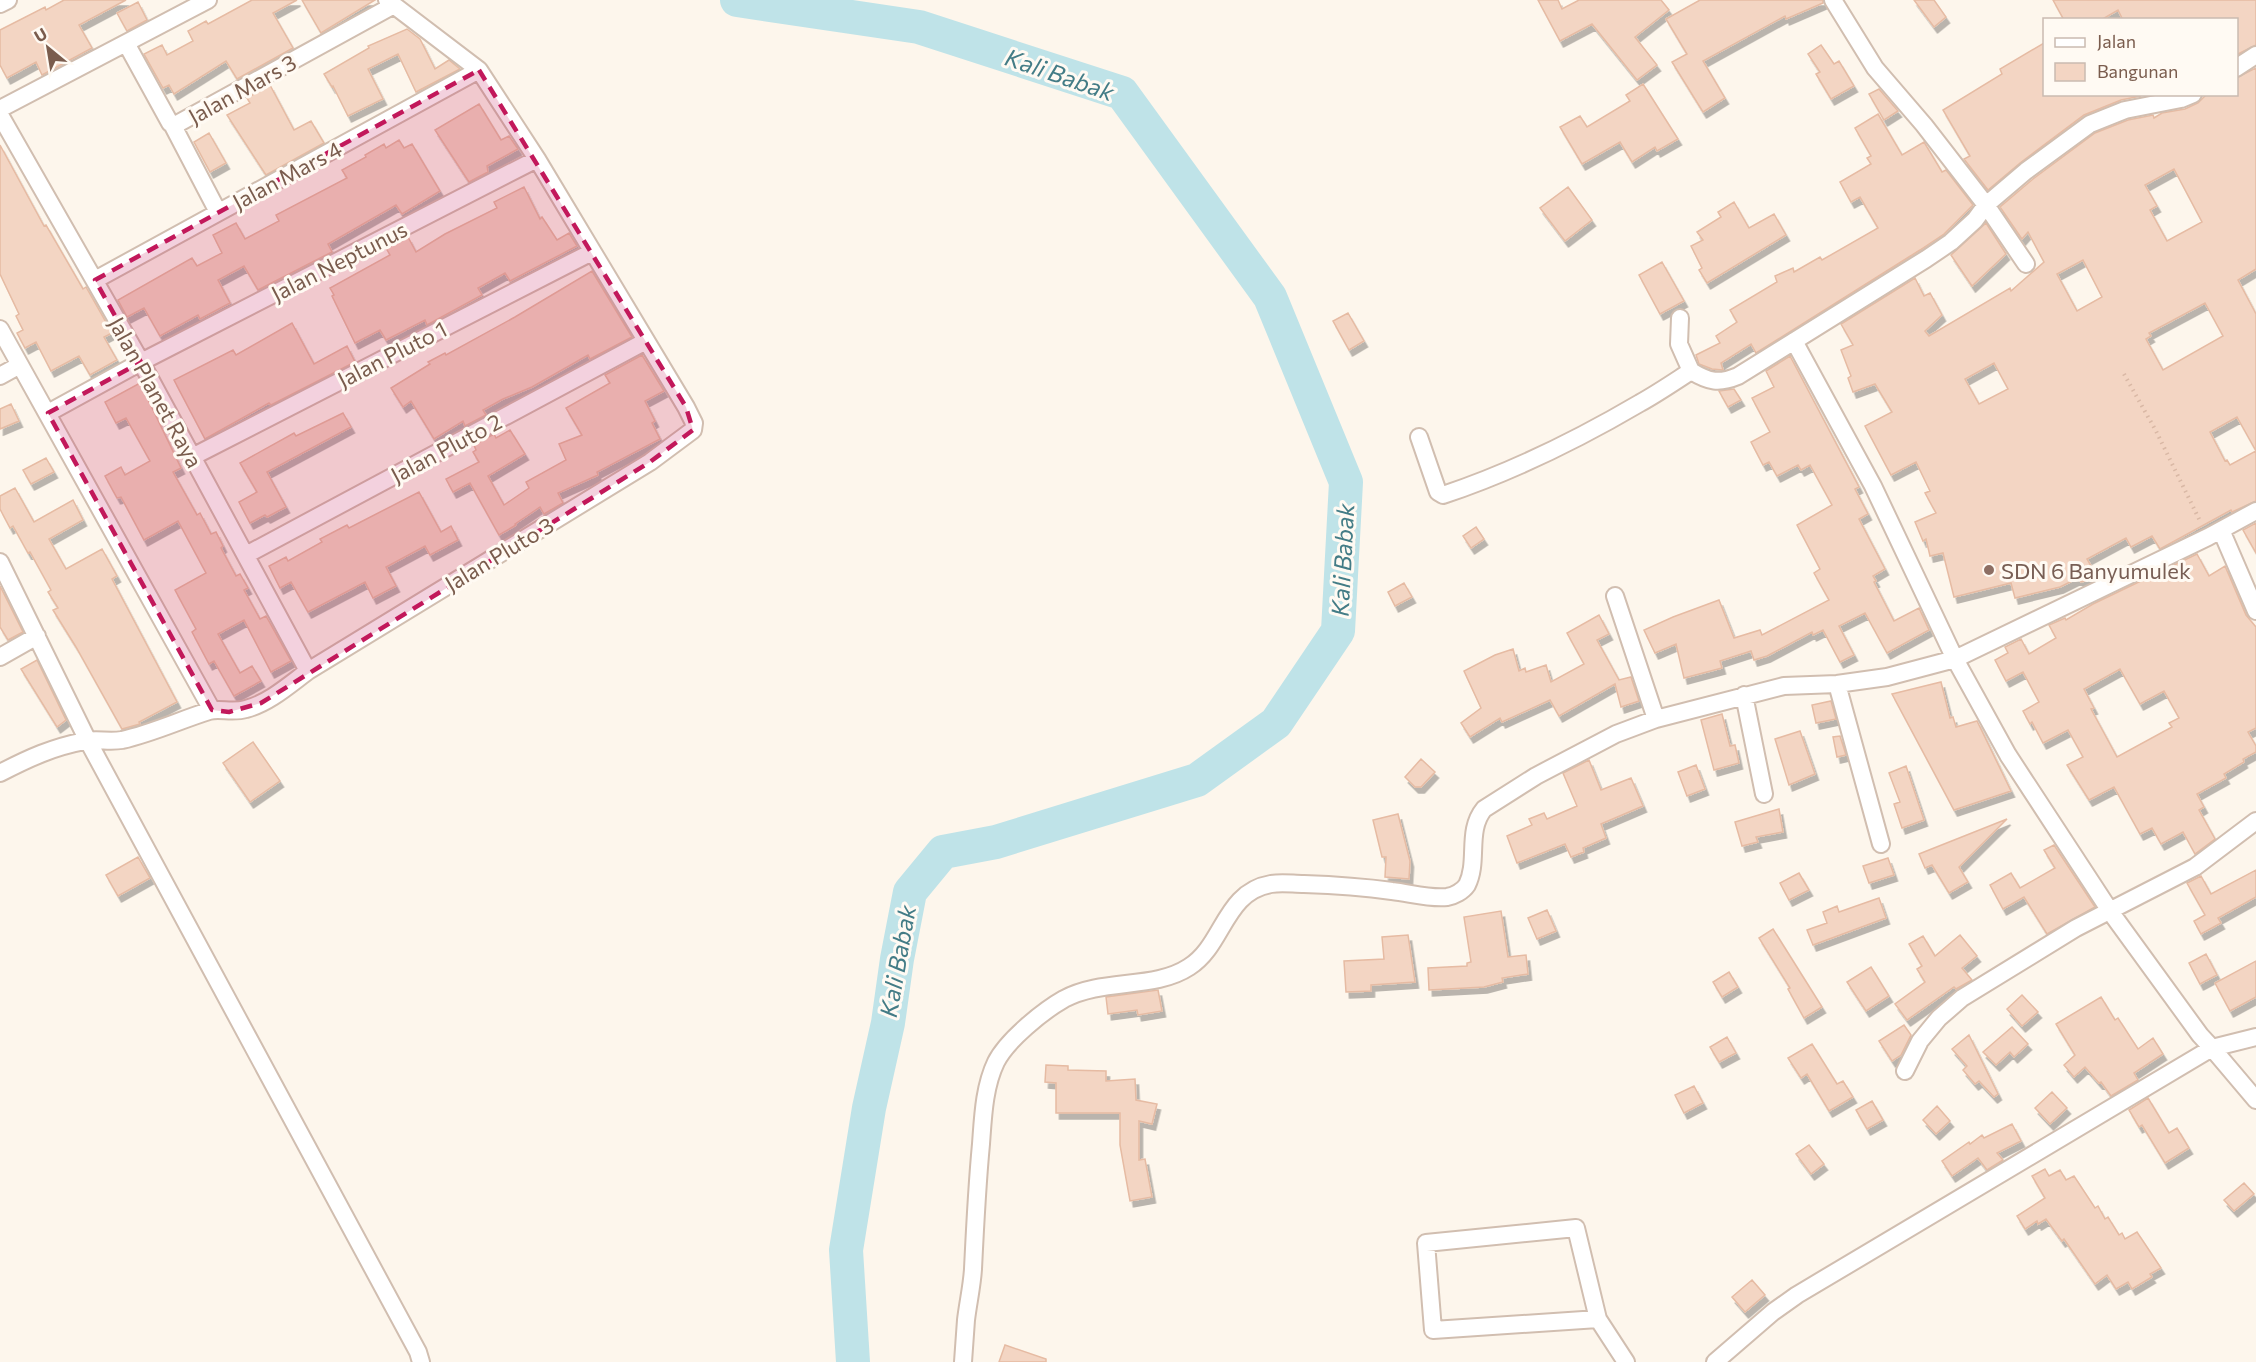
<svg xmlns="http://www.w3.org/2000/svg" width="2256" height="1362" viewBox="0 0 2256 1362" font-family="Commissioner,sans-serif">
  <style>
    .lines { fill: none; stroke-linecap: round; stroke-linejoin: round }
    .river { stroke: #bfe3e8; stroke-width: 34 }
    .building { fill: #f3d5c3; stroke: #e6bba3; stroke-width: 1.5; fill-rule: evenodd; filter: url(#shadow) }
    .minor-casing { stroke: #d1beb0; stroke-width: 20 }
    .path { stroke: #d9b8a5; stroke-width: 4; stroke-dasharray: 1.5 4.5; stroke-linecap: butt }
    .minor { stroke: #fff; stroke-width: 16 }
    .marked { fill: #c2185b; fill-opacity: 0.2; stroke: #c2185b; stroke-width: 4.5; stroke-dasharray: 12 8; stroke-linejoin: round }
    .education-dot { fill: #8d6e63; stroke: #fffaf3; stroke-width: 2 }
    .labels { text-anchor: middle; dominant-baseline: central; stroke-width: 6; stroke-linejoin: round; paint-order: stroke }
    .street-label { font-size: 22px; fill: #7a5c4d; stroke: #fffaf3 }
    .education-label { font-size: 22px; fill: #785e54; stroke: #fffaf3; text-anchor: start }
    .water-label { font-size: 24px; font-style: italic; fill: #437c86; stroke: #fffaf3 }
  </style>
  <defs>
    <filter id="shadow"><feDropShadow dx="3.5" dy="6" stdDeviation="0" flood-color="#0004"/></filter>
  </defs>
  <rect width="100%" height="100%" fill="#fdf6ec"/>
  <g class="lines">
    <path class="river" d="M737,0L919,27L1122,93L1270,297L1346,482L1338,631L1276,723L1197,780L996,842L943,852L910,892L897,959L888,1023L869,1108L846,1250L853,1362"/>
  </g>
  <path class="building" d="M64,0H126L79,25L92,48L42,75L36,62L7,78L0,65V30L45,7L46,10Z
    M252,0H297L273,13L293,48L237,79L226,61L174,94L169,85L163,88L144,54L162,45L167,55L193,41L188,31L206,21L208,24Z
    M302,0H375L321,33Z
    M1538,0H1558L1562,9L1579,0H1661L1669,10L1635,37L1657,65L1637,80L1592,24L1560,41Z
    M1700,0H1823V3L1786,19L1785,16L1703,61L1725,98L1703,112L1672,62L1687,54L1666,19Z
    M1914,0H1934L1946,17L1934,27Z
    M2053,0H2256V45L2236,55V20H2123L2118,10L2101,20H2064Z
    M138,2L147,20L127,31L117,13Z
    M407,29L420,39L435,69L449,60L460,69L416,92L398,54L368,69L383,99L348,116L333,86L332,87L324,74L369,48L368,46Z
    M2044,43V94L2141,96L2121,100L2084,115L2020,163L1988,190L1964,159L1970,156L1943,110L2002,74L2000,69Z
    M1821,45L1834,64L1839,61L1854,86L1831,99L1816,74L1820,72L1808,54Z
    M2256,68V269L2238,280L2256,314V501L2232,512L2231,510L2160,549L2152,536L2131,547L2126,538L2087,559L2098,578L2081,582L2078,578L2060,587L2015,598L2011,583L1954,597L1943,553L1930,556L1926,539L1923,541L1915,522L1936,513L1925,493L1930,491L1916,462L1891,475L1865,426L1892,412L1875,384L1853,392L1848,378L1851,376L1841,350L1853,345L1841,324L1915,278L1924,296L1930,293L1942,315L1925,331L1929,336L2010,288L2011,291L2044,262L2028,232L2022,239L2000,207L2033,179L2095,133L2128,120L2153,115L2154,118L2162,113L2185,109L2198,103L2207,94H2236V78ZM2174,169L2202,222L2167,241L2150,210L2157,206L2145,185ZM2083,260L2102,297L2077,311L2057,274ZM2205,303L2223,336L2163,370L2146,339L2151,336L2149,333ZM1994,363L2008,389L1979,404L1965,379ZM2237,417L2256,451L2230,465L2227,460L2225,461L2210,432Z
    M1643,84L1678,139L1657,151L1655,147L1632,162L1620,142L1582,164L1560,127L1580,116L1587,127L1630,101L1626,95Z
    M270,85L294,130L311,121L324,143L266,175L227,115L250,103L247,98Z
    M1879,89L1898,111L1884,120L1869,94Z
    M479,104L501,140L509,136L518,149L487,166L488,172L469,182L435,130Z
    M1878,114L1902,155L1924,142L1942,172L1946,170L1973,205L1944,234L1920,250L1756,353L1751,344L1721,363L1723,370L1712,369L1699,364L1696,355L1720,343L1716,336L1737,322L1730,310L1777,282L1775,276L1793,268L1794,272L1820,257L1822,260L1878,228L1860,197L1851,202L1840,182L1871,164L1867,158L1871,156L1855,128Z
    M209,133L226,163L210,172L194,142Z
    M399,140L404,148L412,144L440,191L402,214L396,205L328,244L332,252L258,290L244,266L218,280L230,303L200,319L198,315L160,336L144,308L127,317L118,300L192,258L197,266L222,253L213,235L236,223L245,239L279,221L276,215L347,178L342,170L366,157L365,155L384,144L386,148Z
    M0,145L44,226L46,225L83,289L86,287L112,333L104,337L117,360L90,375L79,356L51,371L36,342L25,348L17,333L23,330L16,316L19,314L0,274Z
    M524,187L540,219L542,217L557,240L569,233L577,246L510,281L505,273L478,288L482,295L427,325L425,320L386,340L380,330L355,343L332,296L334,295L330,288L390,255L386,248L408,237L416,252L445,234L497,208L494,202Z
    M1568,187L1592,220L1565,241L1540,208Z
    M1734,202L1749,228L1774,214L1786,235L1707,283L1699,270L1702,268L1691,246L1703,240L1697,232L1721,217L1718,212Z
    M1986,223L2006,254L1972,286L1951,255Z
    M1662,262L1684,301L1660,314L1639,275Z
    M592,271L632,337L590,359L588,355L532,387L503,399L483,410L486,415L465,426L463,421L434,439L411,401L403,407L391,388L430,364L428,362L445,353L446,355L515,317Z
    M1348,313L1364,341L1349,350L1333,321Z
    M292,323L314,364L347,346L355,362L271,405L269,403L205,439L174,380L233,350L236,355Z
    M642,355L664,391L645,401L655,421L652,423L660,439L597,472L598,475L558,493L563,503L544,514L540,507L515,524L516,525L499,535L470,483L453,492L446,479L479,462L473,452L476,450L474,445L494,434L496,438L510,430L525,454L488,476L504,505L529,488L526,482L566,460L559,444L582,435L566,408L610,383L605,375Z
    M1790,356L1859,487L1855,489L1868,514L1859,519L1885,569L1873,576L1876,581L1874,582L1894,621L1919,608L1929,630L1887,653L1865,613L1839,626L1854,655L1840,662L1823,630L1813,635L1812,632L1767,656L1754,660L1751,651L1720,661L1722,668L1684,678L1676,644L1655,653L1644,630L1673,617L1719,600L1734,638L1760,630L1762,635L1829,600L1814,573L1820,569L1797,525L1832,505L1810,465L1801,470L1798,465L1777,476L1769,462L1763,465L1751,442L1770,432L1752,398L1774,387L1766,371Z
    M140,383L181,468L173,472L197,515L200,513L211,534L216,532L223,546L221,548L236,576L240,574L248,588L244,590L260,619L266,616L291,661L271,672L244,620L218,634L240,673L252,666L261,681L234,696L214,661L209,664L192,632L196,629L175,590L206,573L178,521L144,540L121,497L117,498L105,476L121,467L125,475L150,461L126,418L116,423L105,402Z
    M1734,389L1741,400L1728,407L1719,391Z
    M11,404L19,421L0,429V409Z
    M343,413L351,427L267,472L286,507L267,517L265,515L250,523L239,502L257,492L240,463L294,433L296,436Z
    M46,458L54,472L31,484L23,470Z
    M15,488L34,522L73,500L83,520L49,539L66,569L102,549L117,576L112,579L177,702L139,722L140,724L122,729L76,647L53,610L58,608L48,592L51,590L30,552L28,553L13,526L10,528L0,509V496Z
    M419,492L441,532L451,526L458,540L430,555L425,546L386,567L396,586L373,598L365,582L308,612L291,582L280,588L269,566L286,557L288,561L322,542L320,539L347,525L349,528Z
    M2256,523V553L2243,530Z
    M1476,527L1484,539L1471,548L1463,536Z
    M2197,554L2209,576L2225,566L2246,615L2256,627V728L2248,732L2256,746V752L2243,759L2244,762L2224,774L2226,778L2197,794L2204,807L2199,810L2215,839L2195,854L2183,832L2161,844L2152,828L2140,834L2114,787L2089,800L2067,765L2083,757L2068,730L2043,743L2032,722L2030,724L2023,711L2039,702L2023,672L2006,681L1995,660L2008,653L2005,647L2021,639L2029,654L2056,638L2049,625L2065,618L2066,620L2093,604ZM2120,669L2140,704L2164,691L2179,718L2169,723L2172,727L2117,757L2091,709L2094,708L2084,689Z
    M1404,583L1412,597L1395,606L1388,592Z
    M0,586L23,632L8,640L0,627Z
    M1599,615L1609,634L1597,640L1619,680L1631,677L1639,701L1621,707L1615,684L1559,716L1550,700L1502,722L1500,718L1470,737L1461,723L1481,708L1464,671L1495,655L1513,649L1519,671L1525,668L1526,672L1546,665L1551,682L1584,664L1567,633Z
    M37,660L66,720L57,727L21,669Z
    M1941,682L1950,718L1953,717L1956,727L1977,721L2011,791L1954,810L1892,694Z
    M1831,701L1836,719L1816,723L1812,705Z
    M1722,714L1730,746L1735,745L1739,763L1714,770L1701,720Z
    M1800,731L1815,774L1789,785L1775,739Z
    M1840,736L1846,755L1837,757L1833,737Z
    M253,742L280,781L250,802L223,763Z
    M1421,759L1435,772L1421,787H1415L1405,777Z
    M1589,760L1601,790L1631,778L1643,806L1601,824L1606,838L1583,848L1584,852L1571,857L1565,844L1517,863L1507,836L1532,825L1529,819L1544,813L1547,819L1577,806L1563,773Z
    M1696,765L1705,789L1687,796L1678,772Z
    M1906,766L1924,820L1902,828L1894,804L1900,802L1889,773Z
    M1779,809L1783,832L1756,837L1758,842L1742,846L1735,822Z
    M1398,814L1410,861L1409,879L1385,877L1386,857H1382L1373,820Z
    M2007,819L1959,867L1968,882L1949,893L1932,865L1925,868L1919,854Z
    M2054,845L2095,907L2047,934L2024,897L2003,909L1990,885L2011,873L2020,888L2055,868L2044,850Z
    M138,857L150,878L118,896L106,875Z
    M1888,858L1894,875L1869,883L1863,866Z
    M2256,870V897L2218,918L2221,923L2201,934L2194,921L2205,915L2187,883L2201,876L2211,894Z
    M1799,873L1809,890L1789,900L1780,883Z
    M1879,898L1886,918L1813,945L1807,930L1827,923L1823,912L1837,906L1839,912Z
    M1547,910L1556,931L1537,939L1528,918Z
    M1501,911L1508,957L1526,955L1528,974L1502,978L1503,982L1484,987L1429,990L1428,968L1467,966V963L1471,962L1464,917Z
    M1773,929L1822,1007L1804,1018L1788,989L1790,988L1759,938Z
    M1408,935L1415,982L1371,985V991L1346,992L1344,961L1384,959L1382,937Z
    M1960,935L1977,956L1962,968L1972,980L1956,989L1954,987L1907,1020L1895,1004L1925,982L1917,969L1922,966L1909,944L1923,936L1935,956Z
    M2206,954L2217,975L2200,984L2189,963Z
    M2256,961V997L2230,1011L2215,983Z
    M1871,967L1889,996L1866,1011L1847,982Z
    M1729,972L1738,987L1722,997L1713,982Z
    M1158,990L1162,1011L1138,1015L1137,1010L1108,1014L1106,997Z
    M2022,995L2038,1012L2022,1026L2007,1009Z
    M2101,997L2115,1020L2118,1018L2138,1049L2153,1038L2163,1054L2134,1073L2138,1080L2111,1096L2101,1082L2099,1083L2085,1067L2074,1077L2064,1065L2075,1055L2056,1024Z
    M1904,1025L1911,1035L1901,1055L1892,1061L1879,1041Z
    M2012,1027L2028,1044L2014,1057L2010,1052L1996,1065L1983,1052Z
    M1969,1035L1998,1094L1994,1097L1979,1081L1975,1084L1963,1070L1967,1066L1952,1049Z
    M1727,1037L1736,1053L1719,1062L1710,1047Z
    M1812,1044L1837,1084L1843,1081L1853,1097L1829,1111L1807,1074L1801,1078L1788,1058Z
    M1046,1065L1068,1066V1070L1106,1071V1081L1135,1079L1136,1100L1157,1104L1152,1124L1139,1121V1160L1145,1159L1152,1197L1130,1201L1120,1145V1113H1056V1083L1045,1082Z
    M1694,1086L1703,1103L1684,1113L1675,1095Z
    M2052,1092L2067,1108L2050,1124L2035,1108Z
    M2148,1098L2169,1133L2177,1128L2189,1148L2165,1163L2142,1125L2139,1127L2129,1110Z
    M1872,1101L1883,1120L1867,1129L1856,1110Z
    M1937,1106L1950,1121L1936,1134L1923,1120Z
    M2012,1124L2021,1141L1997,1153L2003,1160L1987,1170L1978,1158L1952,1176L1942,1161L1969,1142L1970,1144L1982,1135L1984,1138Z
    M1809,1145L1824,1164L1811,1174L1796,1154Z
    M2045,1169L2049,1176L2060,1170L2066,1180L2074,1176L2095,1208L2098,1206L2105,1219L2108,1217L2119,1235L2122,1233L2125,1239L2137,1232L2161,1268L2150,1274L2152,1277L2132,1289L2128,1282L2116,1289L2107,1275L2095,1284L2064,1239L2062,1241L2046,1219L2038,1224L2037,1221L2025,1229L2017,1216L2045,1198L2032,1176Z
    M2244,1183L2254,1194L2234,1211L2224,1200Z
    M1752,1280L1765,1295L1745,1312L1732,1297Z
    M1005,1345L1046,1359V1362H999Z"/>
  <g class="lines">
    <g class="minor-casing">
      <path id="minor" d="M1833,0L1875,68L1924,125L1986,205L2026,264
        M0,4L8,0
        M126,43L170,123L177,124L394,5
        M2236,68L2256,55
        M0,109L208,0
        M0,115L141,362L308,671
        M172,124L218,212
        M95,280L479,70
        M1680,318L1679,344L1691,371
        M0,329L212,710
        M1794,341L1873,486L1955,659L2008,755L2112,914L2200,1035L2212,1048L2256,1037
        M0,376L20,365
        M48,413L141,362L537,159
        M1419,437L1438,492L1443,495C1512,472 1577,440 1640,403C1658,393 1674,382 1691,371C1709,382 1719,384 1738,376L1926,259L1951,242L1975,220L1986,205L2026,171L2090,124L2125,110L2181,99L2193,94
        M192,457L592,252
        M2221,530L2256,611
        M246,555L646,341
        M0,562L88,741L418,1352L421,1362
        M1615,596L1656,719
        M0,657L37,636
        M1837,684L1881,844
        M1744,695L1764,794
        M0,773C29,758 53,747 85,741C97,739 110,742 122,740C153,733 180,720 209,711C219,708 233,713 246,709C269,703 289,685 308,671L650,462L693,430L694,423L686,407L537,159L479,70L387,0
        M1905,1071L1920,1041L1939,1018L1962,998L2076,928L2195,867L2256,821
        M1598,1319L1433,1330L1426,1243L1576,1228L1598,1319L1626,1362
        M963,1362C964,1348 965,1334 966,1320C968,1303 972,1286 973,1269C975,1227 977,1186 981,1144C983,1117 984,1087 996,1062C1007,1040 1043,1011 1064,999C1103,978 1154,990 1189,967C1224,945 1224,892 1271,884C1282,882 1293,884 1304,884C1333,885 1363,887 1392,891C1410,893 1430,899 1447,897C1454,896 1463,891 1467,885C1479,861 1466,831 1484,809L1536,776L1616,734L1656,719L1784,686L1837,684L1887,677L1955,659L2208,537L2256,511
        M1715,1362L1773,1312L1797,1295L2212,1048L2256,1100"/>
    </g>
    <path class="path" d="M2124,374L2156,431L2201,523"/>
    <use href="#minor" class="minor"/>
  </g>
  <path class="marked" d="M479,70L686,407L693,430L650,462L261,703L229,712L212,710L48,413L141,362L95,280Z"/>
  <circle class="education-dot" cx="1989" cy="570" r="6"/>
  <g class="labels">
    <g class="street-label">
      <text transform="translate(242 89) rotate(-29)">Jalan Mars 3</text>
      <text transform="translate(287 175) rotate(-28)">Jalan Mars 4</text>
      <text transform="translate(339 261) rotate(-27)">Jalan Neptunus</text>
      <text transform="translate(392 354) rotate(-27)">Jalan Pluto 1</text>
      <text transform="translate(156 392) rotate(61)">Jalan Planet Raya</text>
      <text transform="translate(446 448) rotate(-28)">Jalan Pluto 2</text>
      <text transform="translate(499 554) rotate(-31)">Jalan Pluto 3</text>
    </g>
    <g class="education-label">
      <text x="2001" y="570">SDN 6 Banyumulek</text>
    </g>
    <g class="water-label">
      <text transform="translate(1060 74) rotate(19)">Kali Babak</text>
      <text transform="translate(1342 560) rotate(-87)">Kali Babak</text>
      <text transform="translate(897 961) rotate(-80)">Kali Babak</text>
    </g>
  </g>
  <rect x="2043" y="18" width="195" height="78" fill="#fffaf3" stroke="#cabbb1" stroke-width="1.5"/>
  <rect x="2055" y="38" width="30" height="9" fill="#ffffff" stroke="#cabbb1" stroke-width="1.5"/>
  <text x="2097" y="48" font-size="18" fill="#7a5c4d">Jalan</text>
  <rect x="2055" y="63" width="30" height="18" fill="#f3d5c3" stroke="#cabbb1" stroke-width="1.5"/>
  <text x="2097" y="78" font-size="18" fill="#7a5c4d">Bangunan</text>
  <g transform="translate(48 48) rotate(330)" stroke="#fffaf3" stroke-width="4.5" paint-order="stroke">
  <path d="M0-4.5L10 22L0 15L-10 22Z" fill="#7a5c4d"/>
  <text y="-9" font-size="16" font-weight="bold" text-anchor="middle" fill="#7a5c4d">U</text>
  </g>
</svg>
